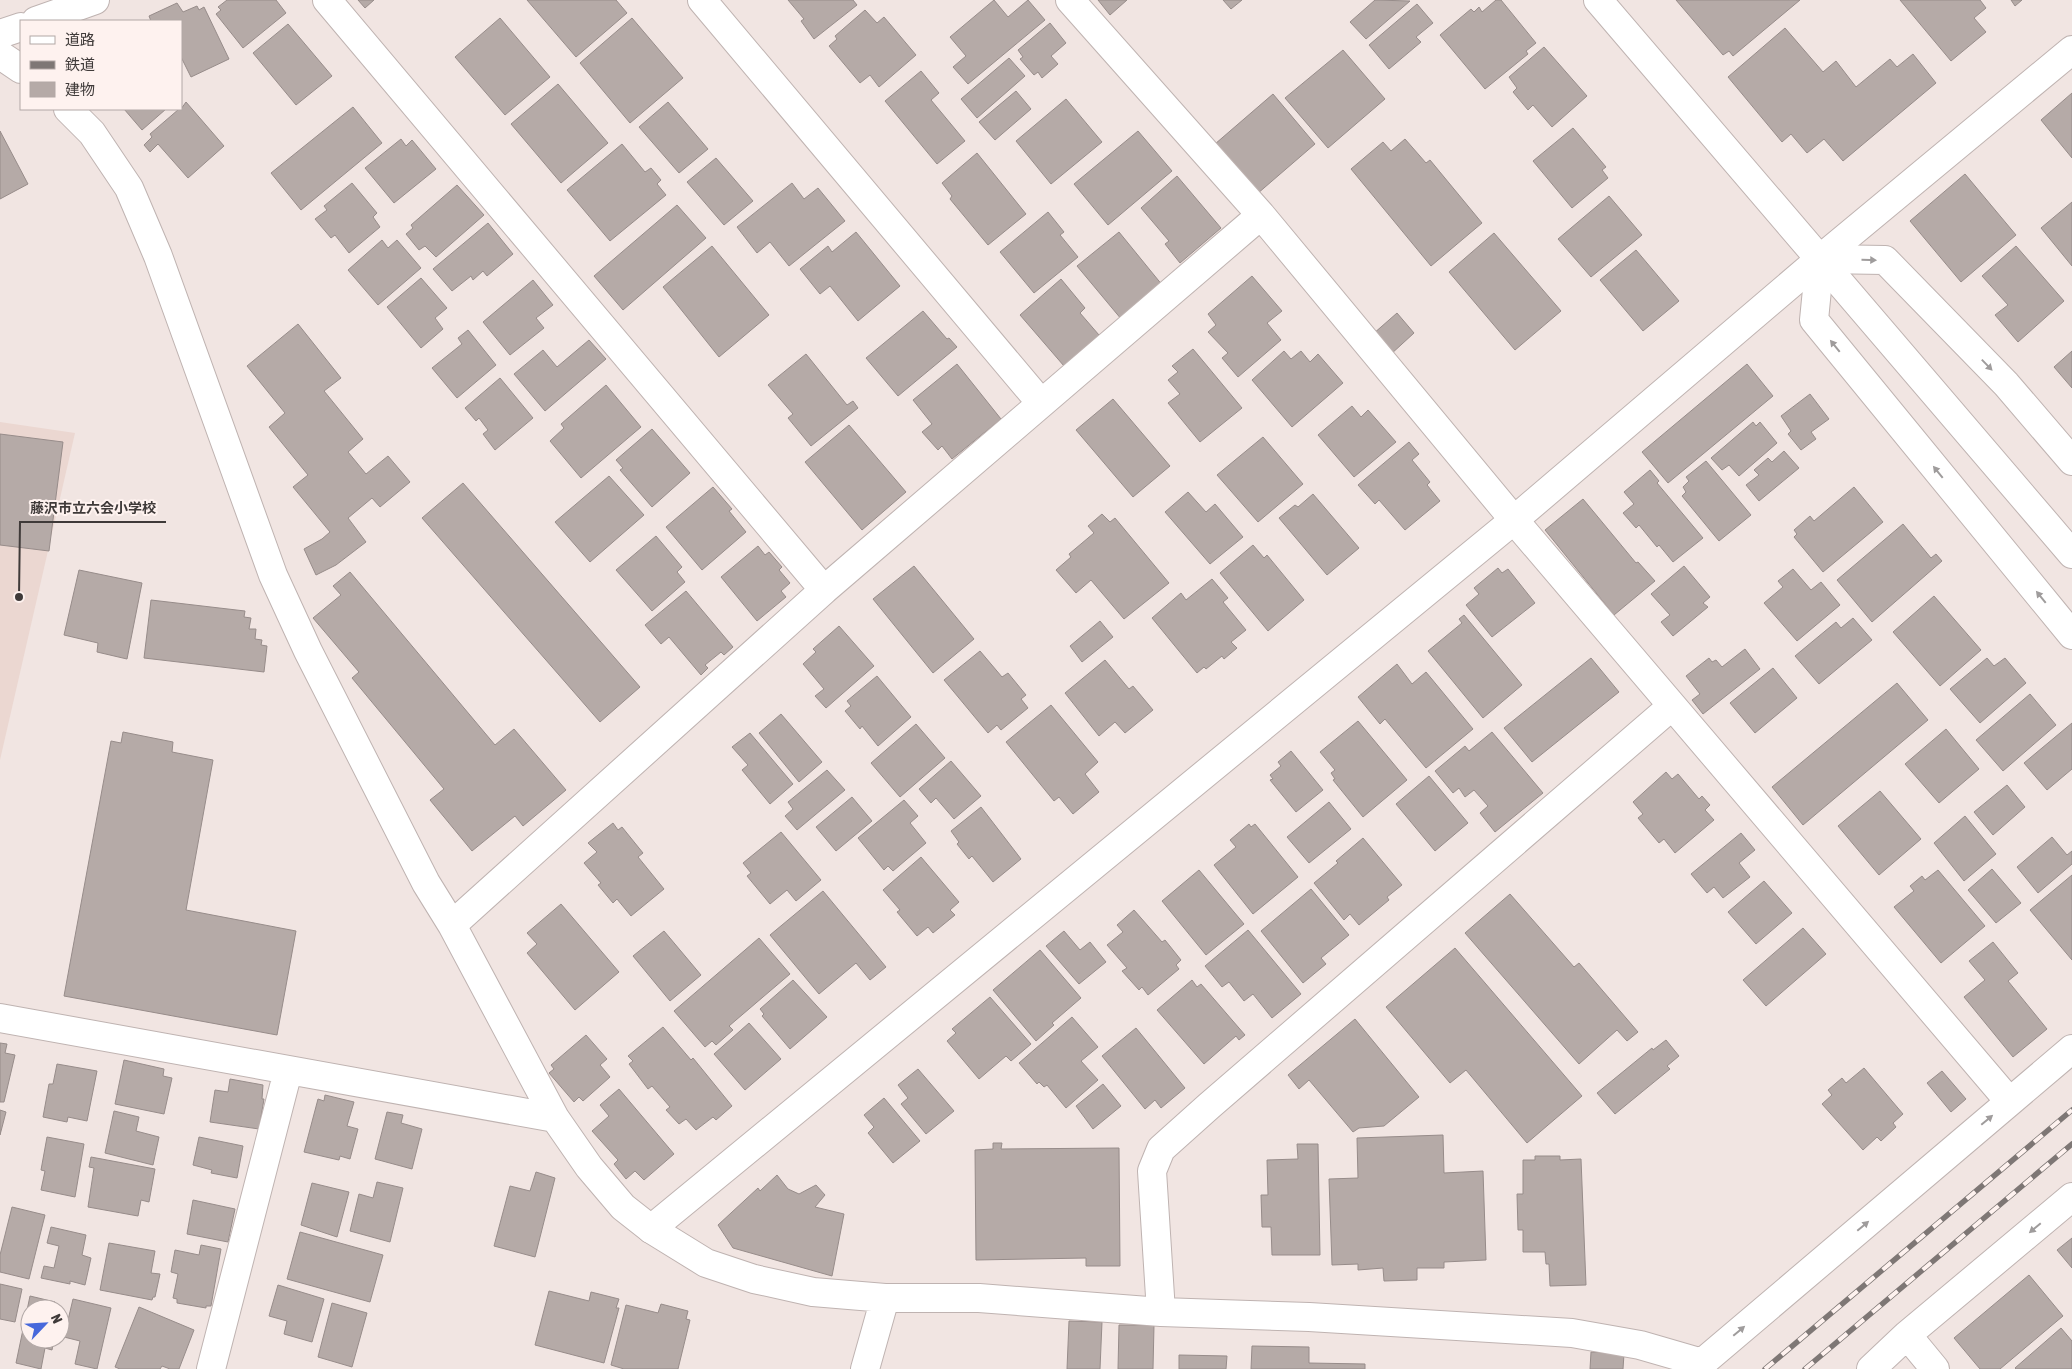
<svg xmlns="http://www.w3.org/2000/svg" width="2072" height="1369" viewBox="0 0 2072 1369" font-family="'Asap Condensed','Noto Sans JP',sans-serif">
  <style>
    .built { fill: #ebd7d1 }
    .building { fill: #b5aaa7; stroke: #978c8a }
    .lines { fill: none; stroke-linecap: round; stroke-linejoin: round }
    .street-casing { stroke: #bfb3b1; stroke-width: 30 }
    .secondary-casing { stroke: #bfb3b1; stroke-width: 30 }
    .street { stroke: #fff; stroke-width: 28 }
    .secondary { stroke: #fff; stroke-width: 28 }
    .rail-casing { stroke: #7e7775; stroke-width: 5.5 }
    .rail { stroke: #fef2ef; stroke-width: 4; stroke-dasharray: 11; stroke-linecap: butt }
    .oneway { fill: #9f9c9c }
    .leader { fill: none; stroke: #3f3a39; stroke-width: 2 }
    .callout-dot { fill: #3f3a39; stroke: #fef2ef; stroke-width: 2 }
    .callout-label { font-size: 14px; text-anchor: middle; font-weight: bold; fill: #3f3a39; stroke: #fef2ef; stroke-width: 4; stroke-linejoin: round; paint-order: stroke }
  </style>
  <rect width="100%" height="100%" fill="#f1e5e2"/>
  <path class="built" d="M0,422L75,433L0,760Z"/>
  <path class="building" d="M227,0H276L286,13L243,48L216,14L221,10L218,7Z
    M358,0H374L365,8Z
    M527,0H616L627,13L576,57Z
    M788,0H853L857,5L814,39L801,21L804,19Z
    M994,0L1008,17L1028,0L1045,20L968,84L953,67L966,56L950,37Z
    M1098,0H1127L1110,15Z
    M1223,0H1242L1231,9Z
    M1375,0L1410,1L1366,39L1350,22Z
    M1496,0H1501L1536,43L1526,51L1528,54L1485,89L1440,35L1471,9L1474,12L1479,7L1482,12Z
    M1676,0H1800L1733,56L1729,51L1723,55Z
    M1900,0H1980L1986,8L1974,18L1986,32L1951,61Z
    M2011,0H2022L2015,6Z
    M177,3L183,12L197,6L199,10L204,7L229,59L191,77L181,57V21H151L149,16Z
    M1417,4L1433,23L1416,37L1421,42L1389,69L1369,45Z
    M865,10L877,23L884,17L916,55L879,87L870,75L860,83L829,46L837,39L835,36Z
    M500,18L550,77L505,115L455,57Z
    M632,18L683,78L630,123L580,63Z
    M1050,23L1066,43L1051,56L1058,64L1042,78L1038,72L1034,75L1020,59L1023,57L1018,50Z
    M288,24L332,76L296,105L253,53Z
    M1785,28L1823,72L1836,61L1856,87L1890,59L1897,67L1913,54L1936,83L1843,161L1824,139L1807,153L1791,134L1782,142L1728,77Z
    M1544,47L1587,96L1552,127L1533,105L1528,110L1513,92L1517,88L1509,77Z
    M1343,50L1385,99L1328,148L1285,98Z
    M1009,58L1025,76L977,118L961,99Z
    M921,71L939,93L931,100L965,141L937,164L885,101Z
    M558,84L608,143L561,183L511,124Z
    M1016,91L1031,109L995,140L979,122Z
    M2072,93V158L2041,120Z
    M1273,94L1315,144L1257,194L1215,144Z
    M1066,99L1102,142L1051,184L1016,141Z
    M186,102L224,146L188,178L158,144L150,152L144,145L152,137L150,134L179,109H181Z
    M668,102L708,149L679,173L639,127Z
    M353,107L382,143L301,210L271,173Z
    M124,109H166L142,130Z
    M1573,128L1606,167L1602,170L1608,178L1572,208L1533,161Z
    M0,131L28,184L0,199Z
    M1138,131L1172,171L1108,225L1074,184Z
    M401,139L406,146L412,140L436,169L394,203L365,168Z
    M1405,139L1426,163L1430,160L1482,223L1431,266L1351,169L1383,142L1391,151Z
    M622,144L645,172L651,168L661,180L657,184L666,195L610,241L567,190Z
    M977,153L1026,214L988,245L950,199L952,196L942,183Z
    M716,158L753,201L724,225L687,182Z
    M1965,174L2016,235L1961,282L1910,221Z
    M1177,176L1221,228L1180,263L1165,244L1169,241L1141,208Z
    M352,183L377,213L373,217L380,227L349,253L335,235L331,238L315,219L327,210L324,206Z
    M792,183L804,199L818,188L845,221L789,266L770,242L757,253L737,227Z
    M457,185L484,215L436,257L425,246L419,250L406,234L413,228L411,225Z
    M1609,196L1642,235L1591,277L1558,239Z
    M2072,202V266L2041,228Z
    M677,205L706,238L623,310L594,276Z
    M1048,212L1064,232L1060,235L1078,257L1034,293L1000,252Z
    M488,223L513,254L487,276L483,271L473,280L471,276L452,291L433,269Z
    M856,232L900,286L858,321L830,286L820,294L800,269L828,246L832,252Z
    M1119,232L1163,286L1122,320L1077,266Z
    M1494,233L1561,311L1515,350L1449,272Z
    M382,240L388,248L397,240L421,268L378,305L348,270Z
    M712,246L769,315L719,357L663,287Z
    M2016,246L2064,301L2018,342L1995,315L2008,305L1982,276Z
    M1636,250L1679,301L1643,331L1600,280Z
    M1252,276L1282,311L1267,323L1281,340L1238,377L1222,358L1228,353L1208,332L1216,325L1208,314Z
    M421,278L447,308L435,318L443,329L421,348L387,307Z
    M1061,279L1085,308L1080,313L1099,335L1064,366L1020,315Z
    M533,280L553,305L536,318L544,328L510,355L483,322Z
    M923,311L947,339L949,338L957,347L898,396L866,358Z
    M1397,313L1414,333L1390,355L1373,334Z
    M298,324L341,378L324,391L363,439L348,452L366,474L388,456L410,482L380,507L372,498L348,518L366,542L336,565L316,575L304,549L322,539L330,532L293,487L308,475L269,427L285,413L247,366Z
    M468,330L496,365L457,398L432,368L462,344L458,338Z
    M589,340L606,359L545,411L514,374L543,350L557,367Z
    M1193,349L1242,408L1200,442L1168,403L1180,394L1168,380L1178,372L1172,366Z
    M1284,351L1291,359L1301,351L1310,362L1318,354L1343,383L1292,427L1252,380Z
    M2072,351V388L2054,367Z
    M806,354L847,405L853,401L858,408L811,446L788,418L793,414L768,385Z
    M957,364L1001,419L952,459L942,446L938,450L922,432L932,424L913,400Z
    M1747,364L1773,396L1668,483L1642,452Z
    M500,378L533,418L495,450L483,434L488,430L479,418L476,421L465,408Z
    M606,385L641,427L581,478L550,441L564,428L561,424Z
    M1810,394L1829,419L1811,432L1816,439L1801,450L1788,434L1791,431L1781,416Z
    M1113,399L1170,466L1133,497L1076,430Z
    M1352,406L1361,417L1368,410L1396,442L1354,477L1318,435Z
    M1753,422L1756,426L1760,422L1777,443L1739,476L1729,465L1722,470L1711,458Z
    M849,425L906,492L862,530L805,462Z
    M652,429L690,473L652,507L620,470L623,468L616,460Z
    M0,434L63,442L49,551L0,545Z
    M1263,437L1303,484L1258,522L1217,475Z
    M1409,442L1419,454L1412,460L1430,482L1427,485L1440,501L1405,530L1379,500L1375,504L1358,485Z
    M1784,451L1799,468L1759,501L1746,485L1759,475L1754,470L1768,458L1772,462Z
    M1706,461L1751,515L1719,541L1682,496L1686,492L1683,487L1689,481L1686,477Z
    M1650,470L1659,481L1657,483L1703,538L1673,562L1659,545L1657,547L1639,525L1636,528L1623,513L1634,504L1624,492Z
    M609,476L644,515L590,562L555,522Z
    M463,483L640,687L600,722L422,518Z
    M713,487L732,509L729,511L746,532L702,570L666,527Z
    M1854,487L1883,522L1823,572L1794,537L1797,534L1794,530L1810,516L1814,521Z
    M1188,492L1206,512L1215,504L1243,537L1210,564L1165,512Z
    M1313,494L1359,548L1327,575L1279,518L1295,505L1298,507Z
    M1583,499L1636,563L1638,562L1655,581L1614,615L1545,530Z
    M1102,514L1110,522L1115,518L1169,583L1124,619L1091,580L1076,593L1056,570L1071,557L1069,554L1094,533L1088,526Z
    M1903,524L1931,558L1936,554L1942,561L1872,622L1837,580Z
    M656,536L682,567L677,572L685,582L652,611L616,570Z
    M1253,545L1264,558L1267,555L1304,600L1268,631L1220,573Z
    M758,546L765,555L769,552L782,567L779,570L790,583L781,591L786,597L757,621L721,577Z
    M914,566L974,639L933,673L873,599Z
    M1684,566L1710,597L1703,603L1708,607L1673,636L1661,622L1670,615L1651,594Z
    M1498,568L1502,573L1508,569L1535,603L1492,637L1466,605L1479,594L1474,588Z
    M1793,569L1811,590L1821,582L1840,605L1797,641L1764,603L1783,587L1778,581Z
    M79,570L142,583L127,659L97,652L98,643L64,635Z
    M350,572L495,745L514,729L566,790L523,826L515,816L472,851L430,800L444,789L352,678L359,672L313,618L341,595L333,586Z
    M1212,579L1228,598L1223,602L1246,630L1231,642L1237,648L1224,659L1222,656L1206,669L1204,667L1197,673L1152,618L1181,593L1186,600Z
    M686,591L733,647L724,655L721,652L705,665L708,668L701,675L669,637L661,644L645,625Z
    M1934,596L1981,650L1940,686L1893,632Z
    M151,600L245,611L244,617L251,618L249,629H256L255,639L262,640L261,645L267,646L264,672L144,658Z
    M1464,615L1522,685L1483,718L1428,651L1462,623L1459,619Z
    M1853,618L1872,640L1819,684L1795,656L1836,622L1841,628Z
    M1100,621L1113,637L1082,662L1070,646Z
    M839,626L874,666L826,708L815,696L824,689L803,664L816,652L813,649Z
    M1745,649L1760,669L1703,714L1692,700L1700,694L1686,676L1709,658L1712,662L1716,660L1722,667Z
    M980,651L1002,677L1008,673L1026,695L1021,699L1028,708L1001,730L997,725L988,733L944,680Z
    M1591,658L1619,692L1532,762L1504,728Z
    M1987,658L1994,666L2005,658L2026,683L1980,723L1950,689Z
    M1105,660L1129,689L1133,686L1153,710L1125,733L1115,722L1099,736L1065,693Z
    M1397,664L1412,684L1426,672L1473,729L1426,768L1385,719L1380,724L1358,697Z
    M1773,668L1797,698L1755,733L1730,703Z
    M877,676L911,717L878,746L862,726L860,729L845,711L851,706L847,701Z
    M1897,683L1928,720L1803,825L1772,787Z
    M2030,694L2056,725L2003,771L1976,740Z
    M1051,705L1098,762L1085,774L1099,792L1073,814L1059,797L1054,801L1006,742Z
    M781,714L822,762L799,782L759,733Z
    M1358,721L1407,780L1363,817L1333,780L1335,779L1331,773L1335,770L1320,752Z
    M2072,723V769L2047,790L2024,763Z
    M916,724L945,758L900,797L871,763Z
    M1946,729L1979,769L1939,803L1905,764Z
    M123,732L173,742L172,752L213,760L186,910L296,931L277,1035L64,996L111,741L121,743Z
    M1492,732L1543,793L1495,832L1480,813L1488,806L1474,790L1465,797L1459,788L1453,793L1435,771L1465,746L1469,751Z
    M750,733L793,784L770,804L742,770L748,765L732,747Z
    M1291,751L1323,790L1296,812L1270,780L1273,779L1270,775L1281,766L1278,762Z
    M951,761L981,796L954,819L936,798L931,803L919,789Z
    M827,770L845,790L797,830L785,816L793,809L788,802Z
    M1666,772L1672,779L1678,774L1699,799L1702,796L1710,805L1705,810L1714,820L1675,853L1664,839L1659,843L1638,818L1643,814L1633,802Z
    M1429,776L1468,823L1435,851L1396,804Z
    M2007,785L2025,807L1993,835L1974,812Z
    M1880,791L1921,839L1879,875L1838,826Z
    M852,797L872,821L836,851L816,827Z
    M904,800L918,816L910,823L926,843L893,871L888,866L884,870L858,838Z
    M1329,802L1351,829L1309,863L1287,837Z
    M981,807L1021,859L993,882L972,856L969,859L957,844L959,842L951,831Z
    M1965,816L1996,854L1964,881L1934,843Z
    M613,823L618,830L622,827L643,853L638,857L664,889L631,916L617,899L613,903L598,885L601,883L584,863L597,852L588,843Z
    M1249,824L1251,827L1255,824L1298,877L1253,914L1214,865L1236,847L1230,840Z
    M781,832L821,880L796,901L787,890L770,904L747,876L751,873L743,863Z
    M1741,833L1755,850L1739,863L1750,877L1723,898L1714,887L1707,893L1691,874Z
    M2052,837L2067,855L2072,851V864L2038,893L2017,867Z
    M1363,838L1402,885L1387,897L1389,900L1359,925L1350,914L1344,920L1314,883L1338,863L1336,861Z
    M921,857L959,902L950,910L955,915L933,933L928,927L917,936L897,912L900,910L883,890Z
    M1992,869L2021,903L1996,923L1968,890Z
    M1199,870L1244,924L1206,955L1162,901Z
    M1938,870L1985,926L1941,963L1894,907L1914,891L1910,886L1922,876L1925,880Z
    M2072,875V960L2030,910Z
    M1764,881L1792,913L1756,944L1728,912Z
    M1311,889L1349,935L1321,958L1326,964L1303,983L1261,931Z
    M823,891L886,967L870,980L856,963L819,994L770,935Z
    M1510,894L1574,967L1579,963L1638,1032L1627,1041L1617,1030L1579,1064L1465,933Z
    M561,904L619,972L575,1010L527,953L537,944L527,933Z
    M1134,910L1162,942L1165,940L1181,960L1176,965L1179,969L1148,995L1142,987L1139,990L1122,971L1127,968L1107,945L1123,932L1117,925Z
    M1803,928L1826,954L1766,1006L1743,980Z
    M1248,930L1301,994L1272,1018L1253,994L1244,1001L1229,982L1222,987L1205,966Z
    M664,931L701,975L670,1001L633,956Z
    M1064,931L1080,950L1090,942L1106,962L1079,984L1046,946Z
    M759,938L790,974L729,1026L733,1030L716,1045L712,1041L705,1047L674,1011Z
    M1993,942L2018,973L2008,981L2047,1029L2013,1057L1964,997L1985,980L1969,961Z
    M1455,948L1582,1096L1527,1143L1466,1070L1450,1083L1386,1007Z
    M1040,950L1081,998L1052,1023L1054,1025L1036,1041L993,990Z
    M793,980L827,1017L790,1049L762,1016L764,1014L760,1009Z
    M1192,980L1197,987L1201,984L1245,1035L1239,1040L1236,1036L1204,1064L1157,1010Z
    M990,997L1031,1044L1011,1061L1006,1056L979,1079L947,1041L956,1033L952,1029Z
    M1072,1017L1098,1047L1081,1061L1098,1080L1066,1108L1047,1085L1044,1087L1039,1082L1037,1084L1019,1063Z
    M1355,1019L1419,1097L1384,1126L1359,1128L1353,1132L1309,1080L1299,1089L1288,1075Z
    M749,1023L781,1059L745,1090L714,1054Z
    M663,1027L691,1060L693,1058L732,1106L716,1120L713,1117L696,1130L686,1119L679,1124L666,1110L670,1107L652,1086L648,1089L629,1064L633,1061L628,1056Z
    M1136,1028L1185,1088L1161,1108L1155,1100L1145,1109L1102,1056Z
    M586,1035L607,1059L600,1065L610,1077L583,1101L579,1097L574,1102L549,1073L554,1069L551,1065Z
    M1666,1040L1679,1056L1667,1066L1670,1069L1615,1114L1597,1093L1652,1048L1653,1050Z
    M0,1043L7,1044L5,1053L15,1055L4,1102H0Z
    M124,1060L164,1069L163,1076L172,1078L164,1114L115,1104Z
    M57,1064L97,1071L87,1121L68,1117L67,1122L43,1117L49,1084H53Z
    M1864,1068L1903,1114L1893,1123L1896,1127L1881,1141L1877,1137L1863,1150L1822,1104L1832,1095L1828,1090L1842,1078L1846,1083Z
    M918,1069L954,1111L926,1134L901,1104L908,1098L898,1085Z
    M1942,1071L1966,1099L1951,1112L1927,1083Z
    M230,1079L263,1085L262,1099H264L259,1129L210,1122L215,1090L228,1092Z
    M1103,1084L1121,1106L1093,1129L1076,1106Z
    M619,1089L674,1154L644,1180L635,1171L626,1179L614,1164L618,1160L592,1131L609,1116L600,1105Z
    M325,1095L354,1102L347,1126L358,1129L350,1159L340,1156L339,1160L304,1152L318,1099L324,1101Z
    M884,1098L920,1141L893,1163L868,1133L874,1127L864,1115Z
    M0,1110L6,1112L0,1135Z
    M114,1111L139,1117L136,1131L159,1137L153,1165L105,1153Z
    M387,1112L403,1115L401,1123L422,1129L412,1169L375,1159Z
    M1443,1135L1444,1173L1483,1171L1486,1260L1444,1262V1268H1417V1280L1384,1281L1383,1268L1358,1270V1264L1332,1265L1329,1179L1358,1178L1357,1138Z
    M47,1137L84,1144L75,1197L41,1190L45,1171L41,1170Z
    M199,1137L243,1146L237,1178L211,1173L212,1170L193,1165Z
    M993,1143H1002L1001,1149L1119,1148L1120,1266H1086V1258L976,1260L975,1150L993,1149Z
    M1297,1144H1318L1320,1255H1272L1271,1227H1262L1261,1195H1268L1267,1160L1298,1159Z
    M1535,1156H1560V1160L1581,1159L1586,1285L1550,1286L1549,1264H1546L1545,1252H1523V1230H1518L1517,1194H1523V1160H1535Z
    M91,1157L155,1169L149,1202L141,1200L138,1216L88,1207L94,1168L89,1167Z
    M536,1172L555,1178L535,1257L494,1246L510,1186L530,1191Z
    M777,1175L788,1189L799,1194L816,1185L825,1195L815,1207L844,1214L832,1276L733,1248L718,1225L758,1188L760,1191Z
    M377,1182L403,1188L390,1242L350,1231L359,1194L373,1198Z
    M312,1183L349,1192L337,1237L301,1225Z
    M193,1200L235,1209L228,1242L187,1234Z
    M12,1207L45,1215L29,1279L0,1272V1255Z
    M51,1227L86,1235L82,1255L91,1258L85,1285L70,1281V1284L41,1278L44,1266L54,1268L59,1246L47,1243Z
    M300,1232L383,1255L370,1302L287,1279Z
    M2072,1238V1268L2057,1250Z
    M109,1243L155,1251L151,1273L160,1274L155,1297H153L152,1300L100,1290Z
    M201,1245L221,1249L211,1306H206V1308L177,1303V1299L173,1298L178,1274L171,1272L175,1250L199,1255Z
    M2029,1275L2063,1316L2000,1369H1980L1954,1338Z
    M0,1284L22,1289L15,1322L0,1319Z
    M278,1285L324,1299L312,1342L284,1334L287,1321L269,1316Z
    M549,1291L589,1301L591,1292L619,1299L616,1308H619L604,1363L535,1345Z
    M30,1296L55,1302V1306L61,1308L60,1312V1309H30V1339H54L52,1350L45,1348L41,1369L16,1363Z
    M73,1299L111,1308L97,1369L75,1364L80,1341L64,1337Z
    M332,1303L367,1313L352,1367L318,1357Z
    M661,1304L688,1311L686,1319L690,1320L678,1369H624L611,1365L626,1305L658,1313Z
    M139,1307L194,1330L179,1369H170L162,1366L160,1369H120L115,1367Z
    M1069,1321L1102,1322L1100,1369H1067Z
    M1119,1325H1154L1153,1369H1118Z
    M2061,1328L2072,1341V1369H2016L2015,1368Z
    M1252,1346L1309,1347V1363L1365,1364V1369H1251Z
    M1591,1352L1624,1354L1623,1369H1590Z
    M1179,1355L1227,1356L1226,1369H1179Z"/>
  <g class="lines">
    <g class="street-casing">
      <path id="street" d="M327,0L824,590
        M702,0L1041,403
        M1070,0L1261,215L1514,520L2009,1101
        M36,21L95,0
        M0,34L21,27
        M0,55L21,69
        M68,109L92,133L129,188L158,256L273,575L308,651L426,883L452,925L555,1118L589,1167L623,1207L651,1229L706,1263L754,1279L813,1292L885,1298H979L1161,1312L1309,1317L1572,1333L1640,1345L1702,1363L2072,1049
        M2072,461L2006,384L1885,260L1820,259L1814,320L2072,635
        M452,925L824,590L1261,215
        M0,1018L555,1118
        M1161,1312L1152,1171L1161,1149L1209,1106L1672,706
        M1907,1335L1935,1369
        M211,1369L288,1071
        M865,1369L885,1298
        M1871,1369L1907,1335L2072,1197"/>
    </g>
    <g class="secondary-casing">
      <path id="secondary" d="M1598,0L2072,554
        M651,1229L1514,520L1820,259L2072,50"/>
    </g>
    <use href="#street" class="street"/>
    <use href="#secondary" class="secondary"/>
    <g class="rail-casing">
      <path id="rail" d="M1765,1369L2072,1110
        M1805,1369L2072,1144"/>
    </g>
    <use href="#rail" class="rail"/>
  </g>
  <defs><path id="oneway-solid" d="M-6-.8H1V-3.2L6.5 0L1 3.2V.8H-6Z" transform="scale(1.25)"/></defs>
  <g class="oneway">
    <use href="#oneway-solid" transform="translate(1869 260) rotate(1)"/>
    <use href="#oneway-solid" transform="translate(1835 346) rotate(-129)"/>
    <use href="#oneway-solid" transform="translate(1987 365) rotate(46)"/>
    <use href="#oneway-solid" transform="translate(1938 472) rotate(-129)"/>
    <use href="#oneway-solid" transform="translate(2041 597) rotate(-129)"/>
    <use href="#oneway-solid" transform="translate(1987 1120) rotate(-40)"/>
    <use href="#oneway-solid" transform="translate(1863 1226) rotate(-40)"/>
    <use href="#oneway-solid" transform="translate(2035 1228) rotate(140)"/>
    <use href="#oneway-solid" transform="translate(1739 1331) rotate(-40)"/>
  </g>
  <path class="leader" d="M19 597L20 522H166"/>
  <circle class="callout-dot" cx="19" cy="597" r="5"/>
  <g class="callout-label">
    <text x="93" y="513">藤沢市立六会小学校</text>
  </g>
  <rect x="20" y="20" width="162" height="90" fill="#fef2ef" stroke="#b2a8a6"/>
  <rect x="30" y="36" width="25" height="8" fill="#ffffff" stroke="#b2a8a6"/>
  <text x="65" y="45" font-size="15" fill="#3f3a39">道路</text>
  <rect x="30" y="61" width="25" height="8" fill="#7e7775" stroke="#b2a8a6"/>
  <text x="65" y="70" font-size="15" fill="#3f3a39">鉄道</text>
  <rect x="30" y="82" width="25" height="15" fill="#b5aaa7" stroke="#b2a8a6"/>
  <text x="65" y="95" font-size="15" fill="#3f3a39">建物</text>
  <g transform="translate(45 1324) rotate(65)"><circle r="24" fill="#fef2ef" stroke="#b2a8a6"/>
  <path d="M0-4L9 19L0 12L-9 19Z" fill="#4768db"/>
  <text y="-8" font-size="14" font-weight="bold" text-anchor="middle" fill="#3f3a39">N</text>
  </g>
</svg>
